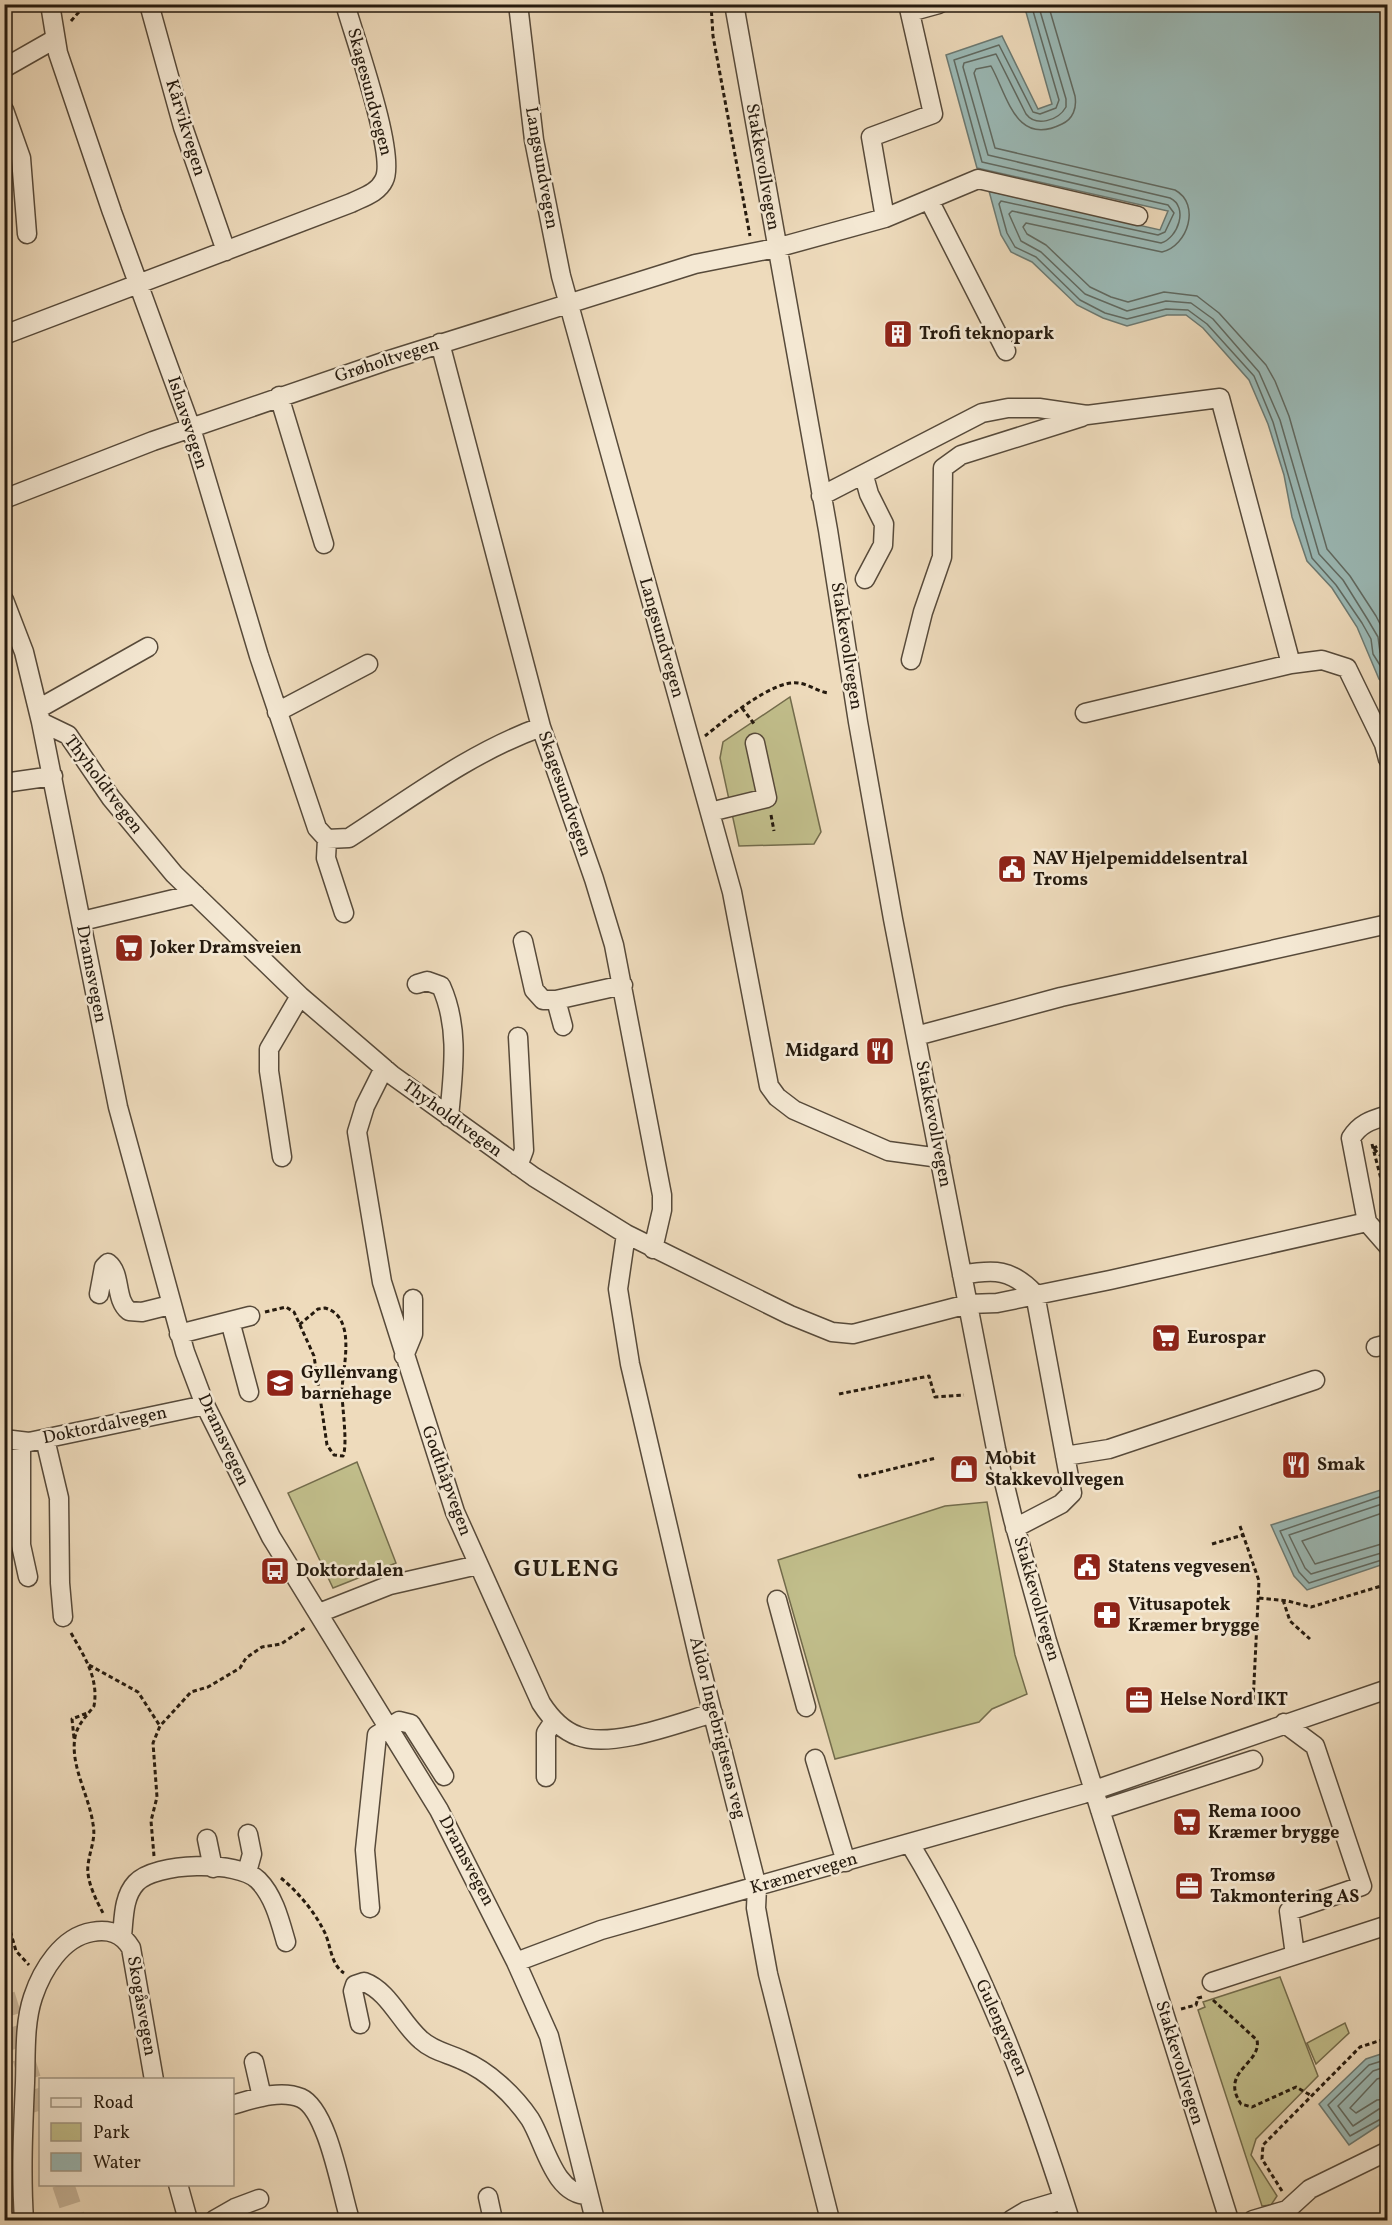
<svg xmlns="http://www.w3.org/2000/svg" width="1392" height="2225" viewBox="0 0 1392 2225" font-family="Vollkorn,serif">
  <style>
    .green { fill: #c1be8b; stroke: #736c4c; stroke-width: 1.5 }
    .water { fill: #9bbab7; stroke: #6c7a73; stroke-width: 1.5 }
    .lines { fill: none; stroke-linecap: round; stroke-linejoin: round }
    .shore { stroke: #606a62; stroke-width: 1.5 }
    .major-tunnel { stroke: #c6b499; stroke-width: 22; stroke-dasharray: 22 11; stroke-linecap: butt }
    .minor-casing { stroke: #574a3a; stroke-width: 21 }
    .path { stroke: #251a0e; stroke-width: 3; stroke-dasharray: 4.5 3; stroke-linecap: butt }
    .minor { stroke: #f4e8d3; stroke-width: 18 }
    .labels { text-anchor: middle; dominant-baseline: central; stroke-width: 5; stroke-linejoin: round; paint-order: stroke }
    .street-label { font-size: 18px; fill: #251a0e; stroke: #f4e8d3 }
    .poi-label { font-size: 18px; font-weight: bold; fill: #251a0e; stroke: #f4e8d3; text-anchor: start }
    .district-label { font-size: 24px; font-weight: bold; letter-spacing: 1.5px; fill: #251a0e; stroke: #f4e8d3 }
  </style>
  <rect width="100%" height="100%" fill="#eedbbc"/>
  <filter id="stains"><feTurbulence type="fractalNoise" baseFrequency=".00333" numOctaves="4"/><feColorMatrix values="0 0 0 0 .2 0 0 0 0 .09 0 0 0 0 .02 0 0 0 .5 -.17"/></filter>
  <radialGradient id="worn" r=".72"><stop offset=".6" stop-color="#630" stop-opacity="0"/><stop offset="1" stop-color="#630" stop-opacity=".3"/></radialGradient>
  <path class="green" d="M790,697L821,832L814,844L739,846L720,758L723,742Z
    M357,1462L396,1563L333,1588L288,1493Z
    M987,1502L1015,1655L1027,1694L992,1709L979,1722L835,1759L778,1560L945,1506Z
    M1280,1977L1318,2076L1256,2139L1251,2155L1277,2196L1271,2205L1262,2206L1198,2010L1205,2007L1203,2002Z
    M1345,2023L1349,2033L1316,2064L1307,2043Z"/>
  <path class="water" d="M1024,5H1387V686L1379,679L1357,627L1332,588L1307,561L1292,517L1284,475L1268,424L1249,380L1203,328L1186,315H1167L1127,326L1103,318L1077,305L1032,262L1011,252L1001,235L989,191L1160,230L1168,211L977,168L946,55L1002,36L1038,109L1052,104Z
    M1387,1488V1563L1307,1590L1294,1576L1271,1525Z
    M1387,2052V2120L1349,2145L1319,2104L1366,2059Z"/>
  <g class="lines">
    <path class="shore" d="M1031,4L1059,100L1056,108L1040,114L1033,112L999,45L954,60L982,162L1168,205L1174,213L1165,232L1158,235L1001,201L999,204L1007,233L1015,247L1036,257L1080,300L1105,313L1127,319L1166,309L1188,310L1207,324L1254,376L1273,422L1312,558L1336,585L1362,623L1371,639L1373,654L1388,678
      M1038,4L1066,99V107C1058,121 1036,127 1026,114L996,54L964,63L963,67L988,155L1170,198C1189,207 1178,238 1161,243L1012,211L1009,214L1021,241L1041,252L1085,294L1127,311L1166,301L1191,303L1213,319L1259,372L1280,420L1319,554L1343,580L1368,620L1378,637L1380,652L1388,666
      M1048,4L1075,96C1077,108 1073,119 1062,124C1016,147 1008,97 991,66L976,69L974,73L995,148L1175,190C1201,204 1188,246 1162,252L1026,223L1023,227L1027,234L1046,245L1090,287L1111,297L1128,302L1164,292L1197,296L1219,313L1266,365L1275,381L1289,416L1327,549L1350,576L1376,616L1388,639
      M1388,1494L1280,1531L1299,1572L1309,1583L1388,1558
      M1388,1502L1289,1535L1305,1568L1311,1574L1388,1551
      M1388,1511L1302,1541L1315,1564L1388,1542
      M1388,2059L1369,2065L1328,2105L1350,2136L1388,2115
      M1388,2066L1373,2071L1338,2106L1353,2126L1379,2109L1388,2108
      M1388,2076L1377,2079L1350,2108L1356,2113L1377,2100L1388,2099"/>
    <path class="major-tunnel" d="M4,1995L40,2112
      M63,2184L75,2220"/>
    <g class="minor-casing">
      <path id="minor" d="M50,4L58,53L112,212L191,428L259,656L317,828L327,839L349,838C411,798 471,752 541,727
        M149,4L183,127L226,251
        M518,4L534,140L561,276L732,892L769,1086L777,1097L794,1110L888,1151L940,1158
        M734,4L828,530L858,722L893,919L996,1449L1013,1519L1047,1641L1229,2220
        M910,12L939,4
        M4,68L55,39
        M4,110L21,158L27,234
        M929,200L1006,351
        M885,218L871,137L933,114L908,4
        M4,335L351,203C363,197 378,193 384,180C397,156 354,36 345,4
        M440,343L541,727L594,879L614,945L662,1195V1210L653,1249
        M279,396L324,544
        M864,476L869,494L884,524L883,545L865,579
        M821,496L982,413L1008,408H1039L1087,415L1220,398L1291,664L1322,660L1347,668L1384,744L1388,759
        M4,499L153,441L386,361L695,264L776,248L885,218L978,179L1138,216
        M4,600L24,652L41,722L118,1107L185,1352L205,1405L271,1537L439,1810L516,1962L549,2036L595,2220
        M911,660L923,612L942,557L943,468L961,455L1082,417
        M38,709L148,647
        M277,712L368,664
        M1085,713L1291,664
        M41,722L68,735L111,798L174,874L300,996L392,1075L534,1177L626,1234L790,1315L832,1332L853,1334L968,1304L997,1303L1110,1280L1367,1222L1351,1138C1360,1123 1372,1120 1388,1115
        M4,783L53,776
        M710,812L767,798L755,743
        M327,839L326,858L344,913
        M82,921L195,894
        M523,941L534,990L543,1000H556L623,985
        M417,984L427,981L441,986C460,1028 453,1073 449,1117
        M556,1000L563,1026
        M916,1036L1061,997L1388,924
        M518,1037L524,1150L518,1166
        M384,1068L365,1106L357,1132L382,1282L455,1512L541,1703C550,1717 561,1730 578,1736C612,1749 678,1723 713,1713
        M282,1157L269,1071V1049L300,996
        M1367,1222L1388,1246
        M626,1234L618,1289L630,1364L700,1664L757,1887L756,1908L768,1974L830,2220
        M962,1275C994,1269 1012,1269 1035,1294L1072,1493L1061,1504L1015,1528
        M99,1294L104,1267L108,1263C122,1274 114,1299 129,1311L142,1312L170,1305
        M230,1321L249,1392
        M179,1334L250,1316
        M1376,1347L1388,1344
        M404,1356L413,1334V1299
        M4,1439L29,1442L205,1405
        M45,1439L59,1498L60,1583L63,1617
        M21,1443V1545L28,1577
        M1065,1456L1109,1449L1315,1380
        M777,1600L806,1707
        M319,1613L390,1585L478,1565
        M1284,1723L1315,1746L1362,1886L1289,1911L1295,1955
        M815,1759L846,1862
        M546,1777V1733L554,1721
        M1100,1810L1253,1760
        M207,1839L213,1868
        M910,1844C981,1961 1029,2090 1070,2220
        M247,1872L252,1854L248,1834
        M370,1908L365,1850L377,1735L399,1721L411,1724L444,1776
        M122,1936C124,1918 123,1897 136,1883C155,1862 238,1860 258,1880C274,1896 280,1921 286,1942
        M516,1962L601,1930L1083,1794L1388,1689
        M1212,1982L1388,1925
        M360,2024L353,1991L355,1985L364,1982C389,1991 401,2023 421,2040C433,2051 447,2053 462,2060C488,2071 514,2095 530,2119C545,2143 554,2195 588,2195
        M254,2062L262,2097
        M232,2105C253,2099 280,2089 301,2098C328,2110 341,2192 350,2220
        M178,2184L188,2220
        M488,2197L493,2220
        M24,2220C21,2175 23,2129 25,2083C26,2055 24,2024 33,1997C42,1970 62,1937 92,1932C109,1929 122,1933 131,1948L154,2080
        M214,2220L235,2208L259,2199
        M1011,2220L1026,2211L1063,2200
        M1253,2220L1287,2210L1310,2189L1388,2151"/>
    </g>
    <path class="path" d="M711,4L713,36L750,236
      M71,21L86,4
      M742,708L755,725
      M705,736C724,721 773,679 798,683C809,684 818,692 829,693
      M771,815L774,831
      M1372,1144L1388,1206
      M1373,1148L1388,1143
      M1374,1149L1388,1163
      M265,1312L286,1307L294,1312L314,1356L327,1445L334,1455L343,1456C348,1444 342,1407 342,1392C342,1369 358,1317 325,1308L318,1309L299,1325
      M318,1375L344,1374
      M839,1394L929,1376L935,1397L964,1395
      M859,1474L860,1477L936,1458
      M1240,1526L1259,1581L1253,1703
      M1212,1544L1243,1535
      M1259,1598L1288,1601L1311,1607L1388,1584
      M1283,1600L1290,1621L1310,1639
      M71,1633C84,1656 99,1678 94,1706C87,1716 78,1723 75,1737C70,1766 89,1795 93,1824C96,1839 90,1849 88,1865C86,1880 96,1900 103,1913
      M89,1665L138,1692L160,1726
      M74,1738L72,1719L87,1713
      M154,1856L151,1821L157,1797L153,1743L160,1726L191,1692L208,1687L240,1668L246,1658L262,1647L281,1644L305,1628
      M281,1878C298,1892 314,1911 324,1931C331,1944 330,1964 344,1973
      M4,1931L10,1930L16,1951L29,1965
      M1213,2000L1257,2040C1262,2064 1219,2071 1241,2104L1252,2107L1296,2087L1312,2096
      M1181,2009L1196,2005L1198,1998L1202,1997
      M1282,2191L1262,2159L1263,2145L1360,2047L1388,2038"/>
    <use href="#minor" class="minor"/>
  </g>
  <defs>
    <g id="building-square" transform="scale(1.5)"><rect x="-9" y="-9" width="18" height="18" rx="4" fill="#8f2418" stroke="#f4e8d3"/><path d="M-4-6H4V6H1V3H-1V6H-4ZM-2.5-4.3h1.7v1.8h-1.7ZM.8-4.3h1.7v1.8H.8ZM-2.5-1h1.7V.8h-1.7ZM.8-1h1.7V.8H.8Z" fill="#fff"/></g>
    <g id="civic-square" transform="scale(1.5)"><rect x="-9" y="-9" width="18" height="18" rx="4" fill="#8f2418" stroke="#f4e8d3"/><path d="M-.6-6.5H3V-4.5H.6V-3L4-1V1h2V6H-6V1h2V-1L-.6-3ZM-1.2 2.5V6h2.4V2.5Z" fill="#fff"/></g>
    <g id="supermarket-square" transform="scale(1.5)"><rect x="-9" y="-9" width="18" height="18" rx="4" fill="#8f2418" stroke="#f4e8d3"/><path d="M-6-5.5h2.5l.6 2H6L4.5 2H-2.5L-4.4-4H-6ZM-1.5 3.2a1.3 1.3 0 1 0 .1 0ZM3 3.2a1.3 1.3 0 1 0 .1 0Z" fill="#fff"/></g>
    <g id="restaurant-square" transform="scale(1.5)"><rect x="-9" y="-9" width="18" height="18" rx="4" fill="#8f2418" stroke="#f4e8d3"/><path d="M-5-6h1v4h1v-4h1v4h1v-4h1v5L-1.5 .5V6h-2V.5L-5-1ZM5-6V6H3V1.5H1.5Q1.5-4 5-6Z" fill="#fff"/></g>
    <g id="school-square" transform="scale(1.5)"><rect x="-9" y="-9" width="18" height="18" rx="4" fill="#8f2418" stroke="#f4e8d3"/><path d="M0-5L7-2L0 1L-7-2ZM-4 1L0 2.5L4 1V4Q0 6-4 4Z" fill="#fff"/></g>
    <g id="shop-square" transform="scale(1.5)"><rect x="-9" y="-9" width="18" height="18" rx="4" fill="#8f2418" stroke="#f4e8d3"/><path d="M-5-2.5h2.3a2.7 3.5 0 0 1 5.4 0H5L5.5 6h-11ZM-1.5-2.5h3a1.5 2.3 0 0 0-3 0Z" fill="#fff"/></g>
    <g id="bus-square" transform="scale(1.5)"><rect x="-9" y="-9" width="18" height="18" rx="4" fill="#8f2418" stroke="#f4e8d3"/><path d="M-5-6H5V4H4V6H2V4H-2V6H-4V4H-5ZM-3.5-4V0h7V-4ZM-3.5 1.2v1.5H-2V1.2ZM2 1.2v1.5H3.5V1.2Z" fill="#fff"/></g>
    <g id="pharmacy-square" transform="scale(1.5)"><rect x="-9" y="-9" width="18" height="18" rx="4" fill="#8f2418" stroke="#f4e8d3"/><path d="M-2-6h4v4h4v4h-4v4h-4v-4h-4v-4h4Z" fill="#fff"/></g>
    <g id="office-square" transform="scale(1.5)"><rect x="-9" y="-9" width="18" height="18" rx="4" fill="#8f2418" stroke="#f4e8d3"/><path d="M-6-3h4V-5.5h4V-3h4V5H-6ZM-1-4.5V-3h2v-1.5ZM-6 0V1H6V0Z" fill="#fff"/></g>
  </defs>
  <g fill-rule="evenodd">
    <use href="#building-square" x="898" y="334"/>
    <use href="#civic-square" x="1012" y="869"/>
    <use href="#supermarket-square" x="129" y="948"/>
    <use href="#restaurant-square" x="880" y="1051"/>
    <use href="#supermarket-square" x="1166" y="1338"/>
    <use href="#school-square" x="280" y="1383"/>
    <use href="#restaurant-square" x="1296" y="1465"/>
    <use href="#shop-square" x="964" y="1469"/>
    <use href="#civic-square" x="1087" y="1567"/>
    <use href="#bus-square" x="275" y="1571"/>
    <use href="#pharmacy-square" x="1107" y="1615"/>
    <use href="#office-square" x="1139" y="1700"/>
    <use href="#supermarket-square" x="1187" y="1822"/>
    <use href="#office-square" x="1189" y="1886"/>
  </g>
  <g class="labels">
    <g class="street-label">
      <text transform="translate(369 92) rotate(75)">Skagesundvegen</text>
      <text transform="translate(185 128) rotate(73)">Kårvikvegen</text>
      <text transform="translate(762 167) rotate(80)">Stakkevollvegen</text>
      <text transform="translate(541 168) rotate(80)">Langsundvegen</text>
      <text transform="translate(387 361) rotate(-18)">Grøholtvegen</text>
      <text transform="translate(187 423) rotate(72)">Ishavsvegen</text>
      <text transform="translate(661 638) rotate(74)">Langsundvegen</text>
      <text transform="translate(846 646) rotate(81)">Stakkevollvegen</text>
      <text transform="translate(103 785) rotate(53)">Thyholdtvegen</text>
      <text transform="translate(564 794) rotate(71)">Skagesundvegen</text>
      <text transform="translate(91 974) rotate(79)">Dramsvegen</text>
      <text transform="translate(452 1119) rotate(36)">Thyholdtvegen</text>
      <text transform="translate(933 1124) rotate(79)">Stakkevollvegen</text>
      <text transform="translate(105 1426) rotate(-12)">Doktordalvegen</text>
      <text transform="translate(223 1440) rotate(65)">Dramsvegen</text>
      <text transform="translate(446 1481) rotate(70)">Godthåpvegen</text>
      <text transform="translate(1036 1599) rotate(74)">Stakkevollvegen</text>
      <text transform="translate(717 1728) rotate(76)">Aldor Ingebrigtsens veg</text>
      <text transform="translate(466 1861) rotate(62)">Dramsvegen</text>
      <text transform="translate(804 1874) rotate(-16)">Kræmervegen</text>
      <text transform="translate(141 2006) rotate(80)">Skogåsvegen</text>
      <text transform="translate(1001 2028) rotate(66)">Gulengvegen</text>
      <text transform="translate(1179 2063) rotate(73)">Stakkevollvegen</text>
    </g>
    <g class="poi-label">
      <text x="919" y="334">Trofi teknopark</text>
      <text x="1033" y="859">NAV Hjelpemiddelsentral<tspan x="1033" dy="21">Troms</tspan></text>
      <text x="150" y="948">Joker Dramsveien</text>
      <text x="859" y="1051" text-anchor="end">Midgard</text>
      <text x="1187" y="1338">Eurospar</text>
      <text x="301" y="1373">Gyllenvang<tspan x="301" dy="21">barnehage</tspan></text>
      <text x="985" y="1459">Mobit<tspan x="985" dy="21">Stakkevollvegen</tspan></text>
      <text x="1317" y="1465">Smak</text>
      <text x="1108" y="1567">Statens vegvesen</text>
      <text x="296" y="1571">Doktordalen</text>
      <text x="1128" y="1605">Vitusapotek<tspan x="1128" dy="21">Kræmer brygge</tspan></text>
      <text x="1160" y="1700">Helse Nord IKT</text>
      <text x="1208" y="1812">Rema 1000<tspan x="1208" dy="21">Kræmer brygge</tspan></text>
      <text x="1210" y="1876">Tromsø<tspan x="1210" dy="21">Takmontering AS</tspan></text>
    </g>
    <g class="district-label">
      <text x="567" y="1570">GULENG</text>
    </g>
  </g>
  <rect width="1392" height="2225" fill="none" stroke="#eedbbc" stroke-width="24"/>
  <rect x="6" y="6" width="1380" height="2213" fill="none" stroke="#251a0e" stroke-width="3"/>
  <rect x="12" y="12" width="1368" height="2201" fill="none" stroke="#251a0e" stroke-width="1.5"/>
  <rect x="39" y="2078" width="195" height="108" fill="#f4e8d3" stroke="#a19684" stroke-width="1.5"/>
  <rect x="51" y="2098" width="30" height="9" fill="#f4e8d3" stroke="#a19684" stroke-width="1.5"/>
  <text x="93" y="2108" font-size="18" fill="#251a0e">Road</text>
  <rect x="51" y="2123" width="30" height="18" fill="#c1be8b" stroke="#a19684" stroke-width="1.5"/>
  <text x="93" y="2138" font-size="18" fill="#251a0e">Park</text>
  <rect x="51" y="2153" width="30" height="18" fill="#9bbab7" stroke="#a19684" stroke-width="1.5"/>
  <text x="93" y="2168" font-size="18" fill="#251a0e">Water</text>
  <rect width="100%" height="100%" filter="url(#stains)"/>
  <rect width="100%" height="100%" fill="url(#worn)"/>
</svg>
